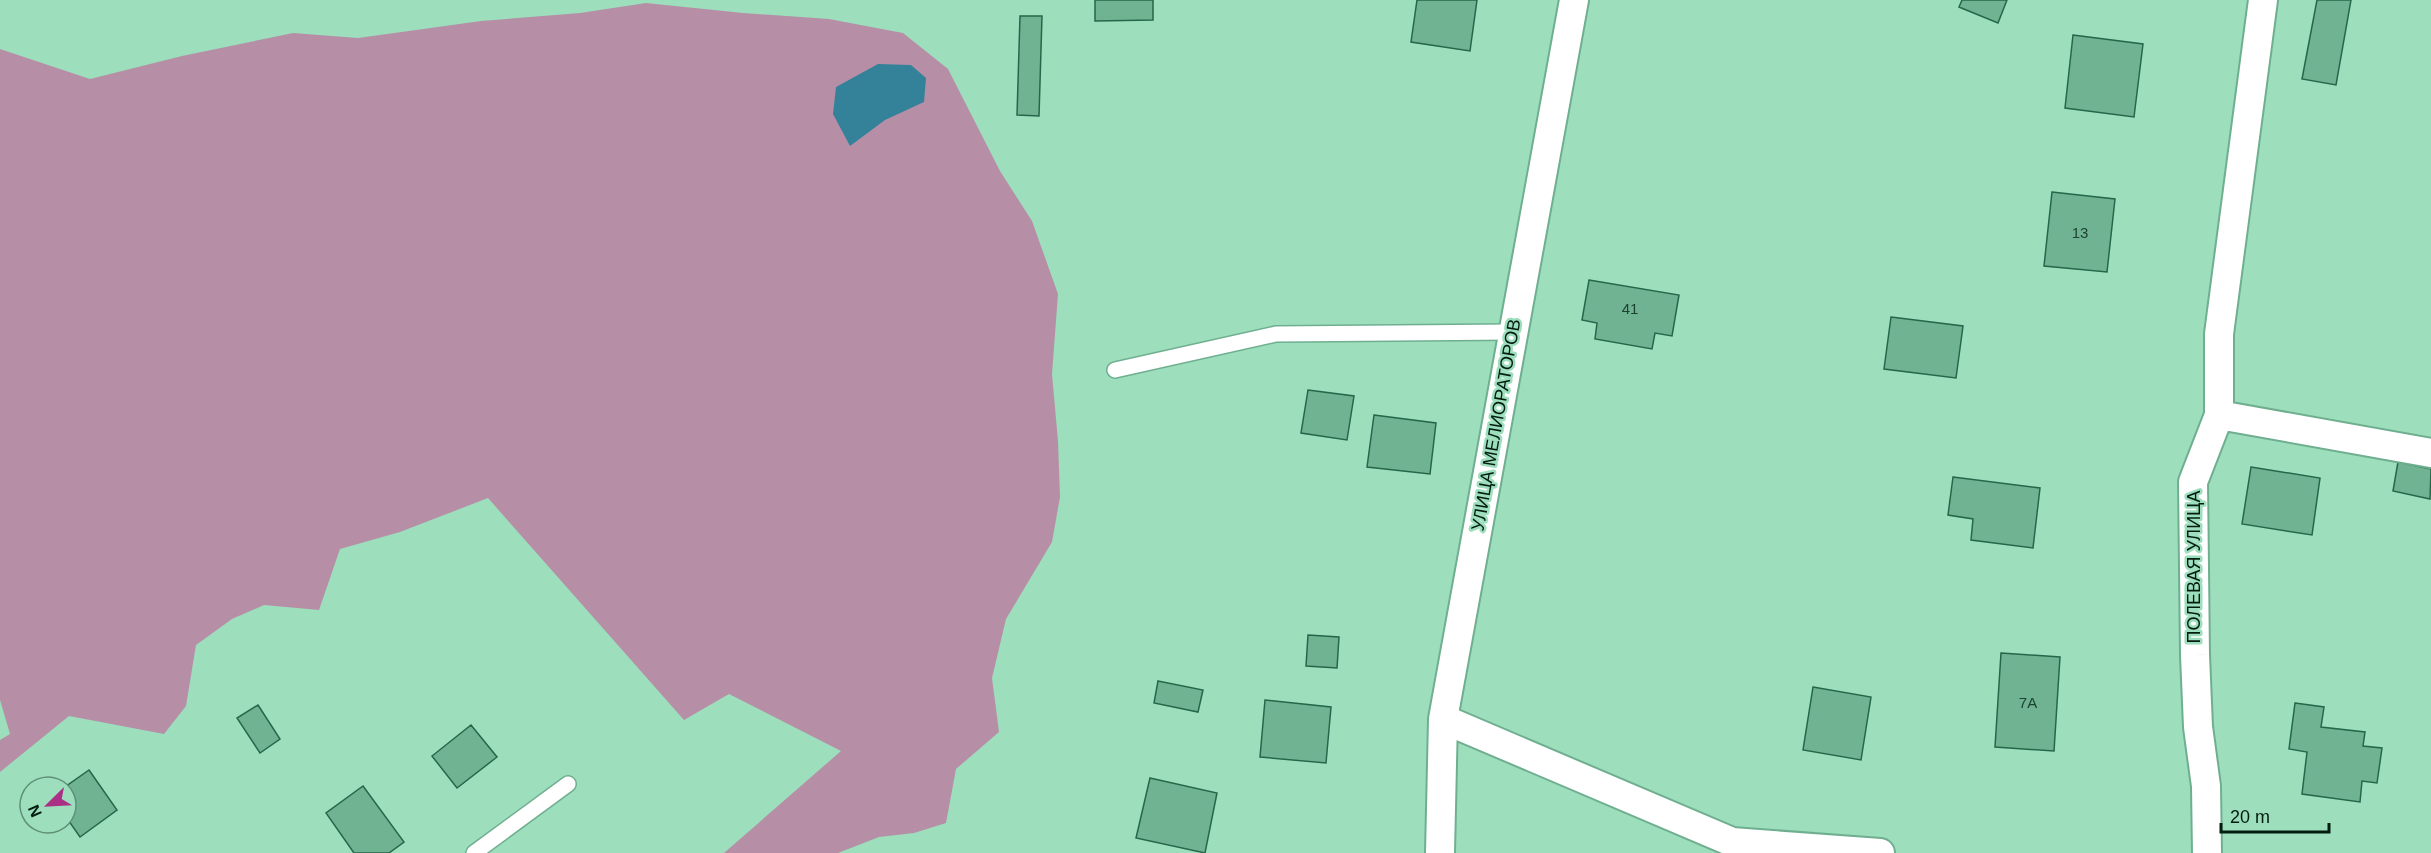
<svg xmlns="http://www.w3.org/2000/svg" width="2431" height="853" viewBox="0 0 2431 853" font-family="Arial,sans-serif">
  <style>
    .green { fill: #b68fa7 }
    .water { fill: #34819a }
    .building { fill: #70b392; stroke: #26674b; stroke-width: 1.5 }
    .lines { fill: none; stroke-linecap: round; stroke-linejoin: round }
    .lane-casing { stroke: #6faf90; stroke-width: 18 }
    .street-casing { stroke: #6faf90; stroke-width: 32 }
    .lane { stroke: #fff; stroke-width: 15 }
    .street { stroke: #fff; stroke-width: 28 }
    .labels { text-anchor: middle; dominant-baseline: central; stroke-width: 5; stroke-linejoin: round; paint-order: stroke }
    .number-label { font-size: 15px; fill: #1e4230 }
    .street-label { font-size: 18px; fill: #021c10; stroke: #9ddebd }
  </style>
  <rect width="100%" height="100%" fill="#9ddebd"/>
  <path class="green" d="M646,3L743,13L829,19L903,33L948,69L1000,171L1032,221L1058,294L1052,374L1058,441L1060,497L1052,542L1006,619L992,678L999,732L956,769L946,823L914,833L879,837L838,853H724L841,751L729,694L684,720L488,498L400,532L340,549L319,610L264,605L232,619L196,645L186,706L164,734L69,716L0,772V740L10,734L0,700V49L90,79L182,56L293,33L358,38L481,21L580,13Z"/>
  <path class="water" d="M878,64L911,65L926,78L924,102L885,120L850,146L833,114L836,87Z"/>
  <path class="building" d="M1095,0H1153V20L1095,21Z
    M1417,0H1477L1470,51L1411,42Z
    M1962,0H2007L1998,23L1959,7Z
    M2317,0H2351L2336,85L2302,79Z
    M1020,16H1042L1039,116L1017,115Z
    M2073,35L2143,44L2134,117L2065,108Z
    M2052,192L2115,199L2107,272L2044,266Z
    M1589,280L1679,295L1672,336L1655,333L1652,349L1595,339L1597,323L1582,320Z
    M1891,317L1963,326L1956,378L1884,369Z
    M1308,390L1354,396L1347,440L1301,433Z
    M1374,415L1436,423L1430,474L1367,467Z
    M2398,462L2431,469L2430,499L2393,491Z
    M2251,467L2320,478L2312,535L2242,524Z
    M1953,477L2040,488L2033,548L1971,540L1973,519L1948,515Z
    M1308,635L1339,637L1337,668L1306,666Z
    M2001,653L2060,657L2054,751L1995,747Z
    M1158,681L1203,690L1198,712L1154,703Z
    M1813,687L1871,697L1861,760L1803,750Z
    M1265,700L1331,707L1326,763L1260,757Z
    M2295,703L2324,707L2321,727L2365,732L2363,746L2382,748L2377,783L2362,781L2360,802L2302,794L2307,752L2289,749Z
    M258,705L280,739L260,753L237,718Z
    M471,725L497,757L457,788L432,756Z
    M89,770L117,810L80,837L66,817L65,787Z
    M1150,778L1217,793L1205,853L1136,838Z
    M363,786L404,842L389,853H354L326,813Z"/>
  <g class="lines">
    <g class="lane-casing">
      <path id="lane" d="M1115,370L1276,334L1513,332
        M474,853L568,784"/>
    </g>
    <g class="street-casing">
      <path id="street" d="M2219,415L2431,453
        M1443,719L1732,842L1880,853
        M1440,853L1443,719L1574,0
        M2207,853L2206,786L2198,727L2195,655L2193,482L2219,415V334L2263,0"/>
    </g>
    <use href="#lane" class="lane"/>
    <use href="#street" class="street"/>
  </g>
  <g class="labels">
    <g class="number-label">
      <text x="2080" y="232">13</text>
      <text x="1630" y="308">41</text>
      <text x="2028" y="702">7А</text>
    </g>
    <g class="street-label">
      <text transform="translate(1496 425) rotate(-80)">УЛИЦА МЕЛИОРАТОРОВ</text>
      <text transform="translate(2194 567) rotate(-90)">ПОЛЕВАЯ УЛИЦА</text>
    </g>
  </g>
  <g transform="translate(48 805) rotate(246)"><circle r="28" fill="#9ddebd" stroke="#5f9078" stroke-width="1.5"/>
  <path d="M0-4.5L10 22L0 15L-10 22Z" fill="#a93085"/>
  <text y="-9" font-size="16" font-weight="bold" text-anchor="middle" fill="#021c10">N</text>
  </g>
  <path d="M2221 823v9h108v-9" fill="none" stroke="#021c10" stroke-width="3"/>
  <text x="2230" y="823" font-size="18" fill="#021c10" stroke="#9ddebd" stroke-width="4.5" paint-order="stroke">20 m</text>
</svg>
